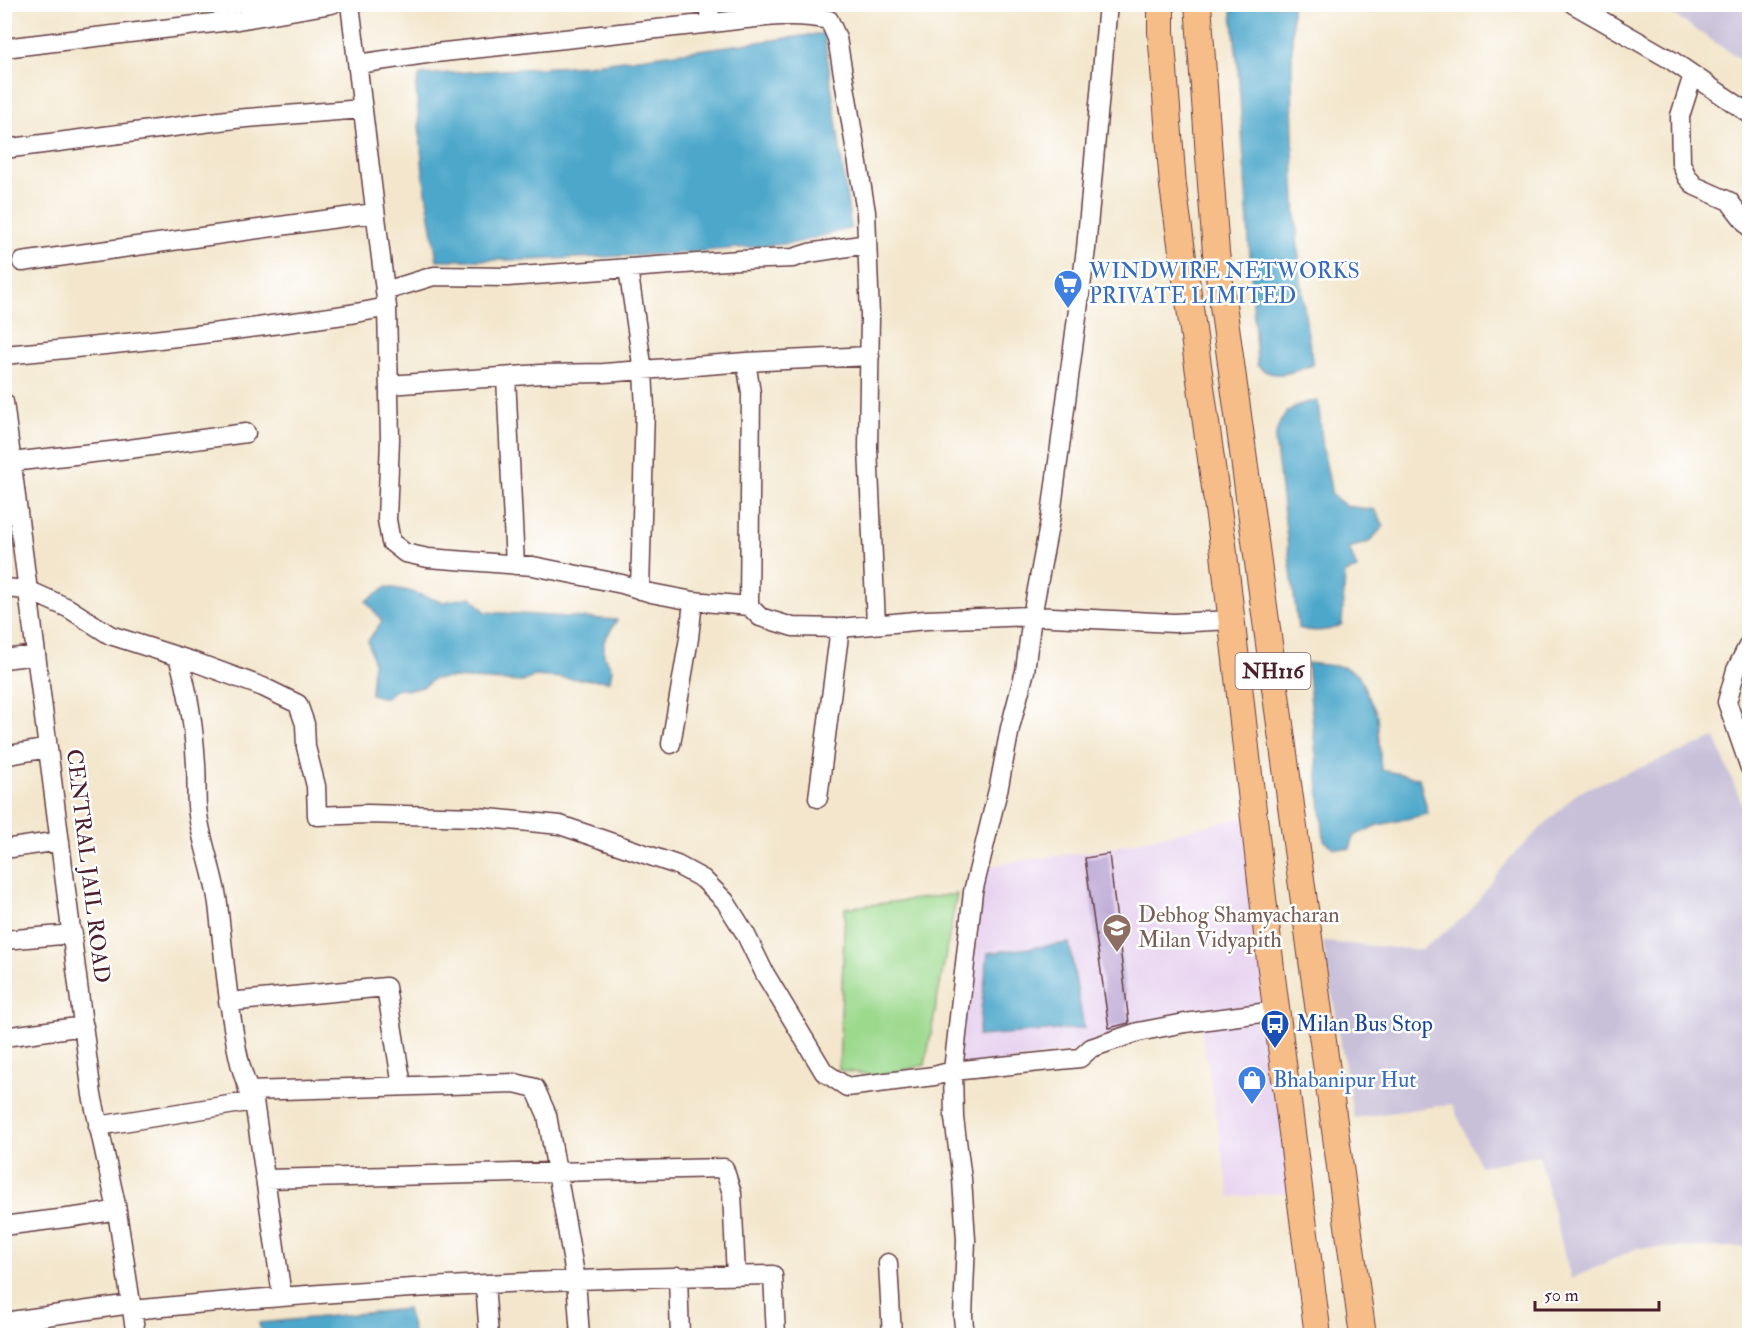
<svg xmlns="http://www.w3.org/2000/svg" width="1754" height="1340" viewBox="0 0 1754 1340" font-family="'IM FELL Double Pica',serif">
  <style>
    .built { fill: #e7d2ef }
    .industrial { fill: #c8bfd8 }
    .green { fill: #9cd98d; stroke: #737c5c; stroke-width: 1.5 }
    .water { fill: #4da7cb; stroke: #4c637b; stroke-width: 1.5 }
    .building { fill: #b8a2d2 }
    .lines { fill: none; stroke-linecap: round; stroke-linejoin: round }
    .minor-casing { stroke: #633d43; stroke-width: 21 }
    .highway-casing { stroke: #633d43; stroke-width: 28 }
    .minor { stroke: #fff; stroke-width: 18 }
    .highway { stroke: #f7bd88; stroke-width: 26 }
    .labels { text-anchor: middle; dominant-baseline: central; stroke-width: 5; stroke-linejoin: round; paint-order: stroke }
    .shield { fill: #fff; stroke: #80626b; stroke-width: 1.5 }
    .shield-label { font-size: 21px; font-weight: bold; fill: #4a1f2b }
    .shop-label { font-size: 22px; fill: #366cbe; stroke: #fff; text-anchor: start }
    .street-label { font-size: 22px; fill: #4a1f2b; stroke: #fff }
    .education-label { font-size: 22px; fill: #785e54; stroke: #fff; text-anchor: start }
    .transit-label { font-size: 22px; fill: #164399; stroke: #fff; text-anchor: start }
  </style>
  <rect width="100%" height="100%" fill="#fff"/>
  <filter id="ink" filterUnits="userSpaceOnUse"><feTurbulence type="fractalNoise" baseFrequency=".0167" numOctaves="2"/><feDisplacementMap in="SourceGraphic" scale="12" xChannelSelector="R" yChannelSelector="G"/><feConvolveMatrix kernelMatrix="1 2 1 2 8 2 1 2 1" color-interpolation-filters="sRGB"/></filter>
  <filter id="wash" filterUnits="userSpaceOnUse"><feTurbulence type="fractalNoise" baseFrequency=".008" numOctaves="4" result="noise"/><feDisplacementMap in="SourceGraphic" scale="24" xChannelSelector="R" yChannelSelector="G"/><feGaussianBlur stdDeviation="1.35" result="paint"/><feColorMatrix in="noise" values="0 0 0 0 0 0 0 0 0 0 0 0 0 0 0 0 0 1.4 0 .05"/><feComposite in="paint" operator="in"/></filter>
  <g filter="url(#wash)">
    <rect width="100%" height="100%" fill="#f3e6cc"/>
    <path class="built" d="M1253,815L1299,1192L1230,1197L1200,1021L1091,1048L954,1071L979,867L1107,849Z"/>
    <path class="industrial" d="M1656,5H1749V65L1666,10Z
      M1715,738L1749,821V1257L1745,1247L1637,1248L1571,1279L1539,1156L1480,1166L1452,1104L1354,1118L1323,942L1421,950L1467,915L1510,858L1578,792Z"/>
    <path class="green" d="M957,894L925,1065L877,1076L839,1070L845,908Z"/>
    <path class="water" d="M1231,5H1292C1292,125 1291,246 1313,365C1295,371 1272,382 1257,365L1238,67Z
      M824,33L851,228L795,243L670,254L529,260H437L423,173L416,86L420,75L587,65Z
      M1318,401L1323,449L1332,495L1346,506L1375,510L1384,526L1369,542L1349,548L1357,569L1345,573L1342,624C1332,632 1310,632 1298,628L1275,440C1279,413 1292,403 1318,401Z
      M387,587L409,591L442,602L471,597L486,612L617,620L604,641V655L612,669L610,681L534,676L523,682L451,678L433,679L423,687L407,690L398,688L384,698L371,694L373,661L368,641L382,621L366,601Z
      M1307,663L1344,667L1358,674L1377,715L1381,770L1419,778L1428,814L1375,826L1354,836L1350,849L1334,848L1324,840Z
      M1069,943L1084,1028L978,1036L988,953Z
      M407,1309L414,1335H261L259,1323Z"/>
    <g id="blocks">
      <path class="building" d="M1109,854L1129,1023L1109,1028L1085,858Z"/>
    </g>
  </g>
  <g filter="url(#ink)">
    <use href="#blocks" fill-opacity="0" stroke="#633d43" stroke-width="1.5"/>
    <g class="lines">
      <g class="minor-casing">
        <path id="minor" d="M350,4L387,307L390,439L387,520L391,542L405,553L428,558L533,566L622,584L651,593L693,601L749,606L760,617L793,627L840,628L926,620L1032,616L1051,515L1086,249L1108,4
          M707,4L712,23C750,19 791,11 829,20L837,38L866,212L870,316L868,448L876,624
          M1573,4L1671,60L1750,114
          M4,48L238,20L332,4
          M358,64L426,54L712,23
          M1693,75L1680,116L1681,163L1687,177L1695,186L1729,201L1750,228
          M4,149L235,119L363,109
          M22,262L374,213
          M628,268L643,371L645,408L640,590
          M385,291L434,276L507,277L739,260L793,258L809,253L867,244
          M4,355C92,347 178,338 265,326C306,320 347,316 387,307
          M746,362L870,356
          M506,377L515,565
          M389,385L541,374L604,373L746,362L751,393L749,606
          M4,402L92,1095L116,1205L136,1336
          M11,462L129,449L246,433
          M4,588L28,590L68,608L110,635L192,661L263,687L298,704L305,724L306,747L316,786L317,816L367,814L477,817L560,825L677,865L703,879L725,901L745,933L765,974L824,1072L847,1087L934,1076L953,1071L1080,1058L1091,1048L1138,1032L1185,1023L1276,1011
          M1750,642L1736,670L1727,702L1750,768
          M178,657C189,692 194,728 196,765C197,778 196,792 197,806C199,837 214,872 218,904C223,946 226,986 233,1027C237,1053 242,1078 254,1101L282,1296
          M4,659L36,655
          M671,744L689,638L693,601
          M4,756L48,748
          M818,798L840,628
          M4,849L60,841
          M4,940L73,934
          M228,1002L386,987L402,1086
          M4,1037L84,1026
          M248,1091L515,1083L535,1088L547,1115L576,1280L580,1336
          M98,1126L254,1101
          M265,1179L724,1168L732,1193L736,1276
          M4,1226C42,1220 80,1218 116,1210
          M888,1263L892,1336
          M678,1276L680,1336
          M485,1284L489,1336
          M132,1310C345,1289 559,1278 773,1275L776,1336
          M4,1322L131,1304
          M965,1336L963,1317L966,1240L962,1179L954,1118L953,1071L973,892L999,786L1010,728L1025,671L1032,616L1174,623L1231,620"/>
      </g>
      <g class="highway-casing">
        <path id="highway" d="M1161,4V31L1173,186L1223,545L1271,969L1318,1336
          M1198,4L1216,253L1363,1336"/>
      </g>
      <use href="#minor" class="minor"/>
      <use href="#highway" class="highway"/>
    </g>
  </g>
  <defs>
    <g id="supermarket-pin" transform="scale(1.5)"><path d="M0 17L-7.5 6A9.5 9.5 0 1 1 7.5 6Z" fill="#3f7fe0" stroke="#fff"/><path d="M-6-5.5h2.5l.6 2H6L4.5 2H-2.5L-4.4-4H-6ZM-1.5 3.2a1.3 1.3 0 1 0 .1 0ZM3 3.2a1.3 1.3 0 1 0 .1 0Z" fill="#fff"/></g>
    <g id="school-pin" transform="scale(1.5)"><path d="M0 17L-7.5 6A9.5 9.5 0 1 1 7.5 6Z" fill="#8d6e63" stroke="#fff"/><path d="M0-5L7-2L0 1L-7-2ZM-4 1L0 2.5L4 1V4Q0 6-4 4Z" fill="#fff"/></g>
    <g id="bus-pin" transform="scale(1.5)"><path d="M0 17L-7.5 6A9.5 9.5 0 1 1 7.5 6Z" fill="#1a4fb4" stroke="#fff"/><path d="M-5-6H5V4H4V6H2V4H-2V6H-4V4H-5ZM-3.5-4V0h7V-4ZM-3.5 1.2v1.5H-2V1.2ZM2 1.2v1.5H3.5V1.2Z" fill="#fff"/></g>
    <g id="shop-pin" transform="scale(1.5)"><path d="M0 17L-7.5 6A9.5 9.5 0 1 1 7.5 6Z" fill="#3f7fe0" stroke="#fff"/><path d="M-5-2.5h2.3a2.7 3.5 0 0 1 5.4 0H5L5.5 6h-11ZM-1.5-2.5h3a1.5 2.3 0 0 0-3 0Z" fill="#fff"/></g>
  </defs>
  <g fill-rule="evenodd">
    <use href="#supermarket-pin" x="1068" y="284"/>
    <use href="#school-pin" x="1117" y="928"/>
    <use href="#bus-pin" x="1275" y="1024"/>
    <use href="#shop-pin" x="1252" y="1080"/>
  </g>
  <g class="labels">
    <rect class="shield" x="1235.5" y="653" width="75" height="36" rx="4.5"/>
    <g class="shield-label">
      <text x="1273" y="671">NH116</text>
    </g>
    <g class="shop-label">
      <text x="1089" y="271">WINDWIRE NETWORKS<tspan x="1089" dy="25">PRIVATE LIMITED</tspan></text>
      <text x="1273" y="1080">Bhabanipur Hut</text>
    </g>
    <g class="street-label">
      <text transform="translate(88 866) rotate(83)">CENTRAL JAIL ROAD</text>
    </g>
    <g class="education-label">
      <text x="1138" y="915">Debhog Shamyacharan<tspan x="1138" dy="25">Milan Vidyapith</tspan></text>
    </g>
    <g class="transit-label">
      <text x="1296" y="1024">Milan Bus Stop</text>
    </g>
  </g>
  <rect width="1754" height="1340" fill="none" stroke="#fff" stroke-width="24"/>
  <path d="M1535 1301v9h124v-9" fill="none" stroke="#4a1f2b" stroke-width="3"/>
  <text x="1544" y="1301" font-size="18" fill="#4a1f2b" stroke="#ffffff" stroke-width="4.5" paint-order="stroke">50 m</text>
</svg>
